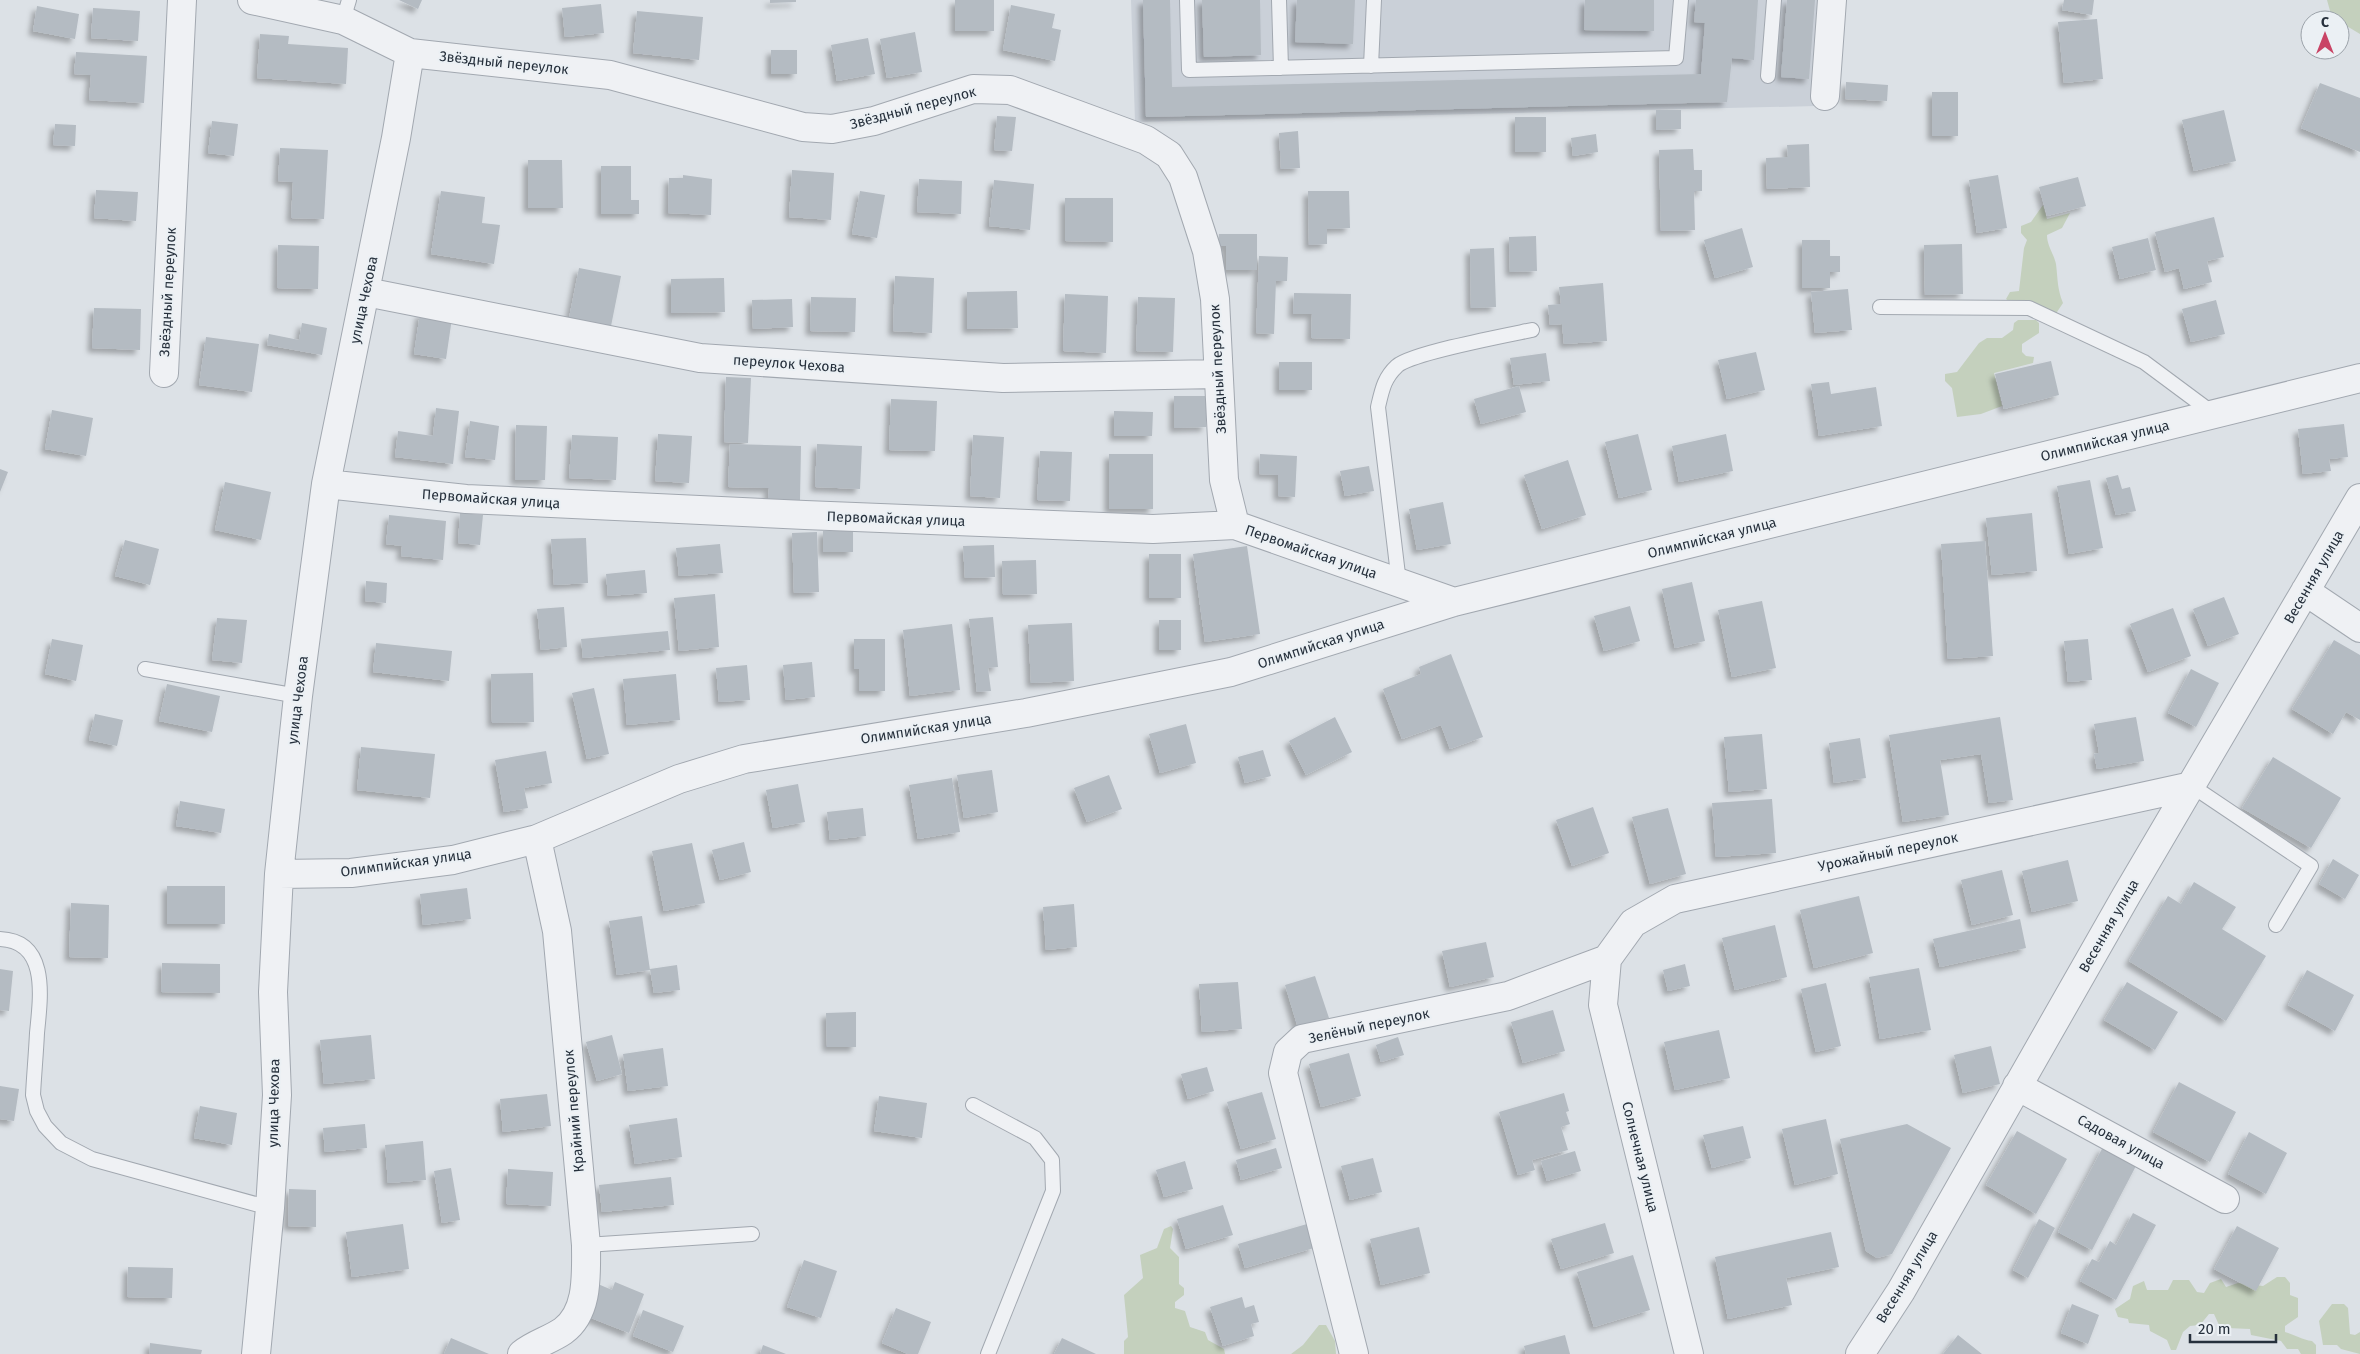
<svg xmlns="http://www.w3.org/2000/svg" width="2360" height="1354" viewBox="0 0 2360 1354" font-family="'Fira Sans',sans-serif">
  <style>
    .built { fill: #cad0d8 }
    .green { fill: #c4d0bd }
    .building { fill: #b4bbc2; filter: url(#shadow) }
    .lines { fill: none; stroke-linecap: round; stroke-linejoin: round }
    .service-casing { stroke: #a2a8b0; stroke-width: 16 }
    .minor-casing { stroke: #a2a8b0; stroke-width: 30 }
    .service { stroke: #eff1f4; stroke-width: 14 }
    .minor { stroke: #eff1f4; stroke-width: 28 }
    .labels { text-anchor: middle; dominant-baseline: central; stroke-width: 4; stroke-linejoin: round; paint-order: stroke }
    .street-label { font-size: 14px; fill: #26303c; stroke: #ebf0f4 }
  </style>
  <defs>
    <filter id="shadow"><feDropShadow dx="-4.5" dy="4.5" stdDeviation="2.5" flood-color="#0004"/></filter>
  </defs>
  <rect width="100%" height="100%" fill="#dce1e6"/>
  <path class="built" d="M1131,0H1825L1816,106L1135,122Z"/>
  <path class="green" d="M2327,0H2360V34L2340,22V20L2332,18Z
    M2043,205L2047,219L2070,213L2062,228L2047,235C2047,246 2054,254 2056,264C2058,280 2057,288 2063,303L2055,315L2011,303L2006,299L2010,292L2019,291L2024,248L2027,240L2021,233V226L2031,222Z
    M2018,320H2036L2039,323V333L2022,344V352L2026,356L2034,357L2033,363L1994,373L2002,406L1981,414L1957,417L1952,388L1945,381V374L1957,372L1979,343L1987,338H2002L2013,330L2014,323Z
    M1171,1226L1173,1229L1170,1248L1179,1257V1284L1184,1288V1295L1175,1302V1308L1185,1311L1190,1327L1205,1332L1208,1340L1224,1349L1225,1354H1124V1341L1128,1337L1124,1295L1143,1278L1140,1255L1157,1248L1164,1229Z
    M2277,1277H2285L2290,1283V1295L2298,1298V1317L2285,1326V1332C2295,1335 2302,1340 2312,1341L2316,1345V1354H2301L2298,1349H2287L2281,1341L2251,1335L2250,1329L2227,1328L2219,1325L2214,1314H2209L2200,1325L2190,1326L2183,1332L2176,1350H2171L2167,1340L2150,1331L2149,1325L2129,1323L2128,1319L2118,1317L2115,1309L2130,1299L2133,1286L2144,1281L2147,1290H2168L2173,1280H2189L2197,1292L2204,1293L2210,1283L2221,1279L2226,1287L2238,1283L2263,1286Z
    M2332,1304H2344L2348,1308L2350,1334L2355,1335L2360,1332V1354L2341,1349L2337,1345H2323L2319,1321Z
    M1319,1325H1326L1335,1341L1336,1354H1291L1303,1345Z"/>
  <path class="building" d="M399,0H422L418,9Z
    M770,0H796V2L770,3Z
    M955,0H994V31H955Z
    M1143,0H1170L1172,87L1701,74L1705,23L1694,22L1696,0H1758L1754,60L1732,58L1727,102L1146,117Z
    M1202,0H1260L1261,55L1204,57Z
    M1297,0H1355L1353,44L1295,42Z
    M1585,0H1654V31L1584,30Z
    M1787,0H1815L1809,79L1781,77Z
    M2064,0H2094L2092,15L2062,10Z
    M601,4L604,33L565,37L562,8Z
    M1011,5L1055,14L1052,28L1061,30L1055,61L1003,50Z
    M37,6L79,14L75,39L33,31Z
    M93,8L140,11L138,41L91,38Z
    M637,11L703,17L699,60L633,53Z
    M2097,19L2103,79L2064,83L2058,22Z
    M915,32L922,72L887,78L880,39Z
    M260,34L289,36L288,44L348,48L346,84L257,78Z
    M868,38L875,74L837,81L831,45Z
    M771,50H797V74H771Z
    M76,52L147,56L144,103L89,100L91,75L74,74Z
    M1846,82L1888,85L1887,101L1845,99Z
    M2320,83L2360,98V152L2301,128Z
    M1932,92H1958V136H1932Z
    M1656,110H1681V129L1656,130Z
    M2224,110L2236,161L2194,171L2182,120Z
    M997,116L1016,117L1012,151L994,150Z
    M1515,117H1546V152H1515Z
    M212,121L238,124L234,156L208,153Z
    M55,124L76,125L75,146L53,145Z
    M1298,131L1300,168L1281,169L1279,133Z
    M1596,134L1598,152L1573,156L1571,138Z
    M1809,144L1810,187L1767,189L1766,158L1788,157L1787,145Z
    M280,148L328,150L324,219L291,218L293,182L278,181Z
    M1693,149L1694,170H1702V191H1694L1695,230L1661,231L1659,150Z
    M528,160H562L563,208H528Z
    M601,166H631V200H639V214H601Z
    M792,170L834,173L831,220L789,217Z
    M683,175L712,179L711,215L668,213L669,178H683Z
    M1998,175L2007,228L1977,233L1969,180Z
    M2078,177L2086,206L2047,216L2039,187Z
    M919,179L962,181L961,214L917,212Z
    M994,180L1034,184L1030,230L989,226Z
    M96,190L138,192L136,221L94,218Z
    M441,191L485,197L482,223L500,225L494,264L431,254Z
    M860,191L885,195L877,238L852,234Z
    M1308,191H1349L1350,228L1327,229V244L1309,245Z
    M1065,198H1113V242L1065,241Z
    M2214,217L2224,257L2207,261L2212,282L2184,289L2179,268L2165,272L2155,232Z
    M1742,228L1753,267L1715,278L1704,240Z
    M1219,234H1257V270H1226V246H1219Z
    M1536,236L1537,271L1510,272L1509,237Z
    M2148,238L2156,270L2120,279L2112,247Z
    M1802,240H1830V256H1840V272H1830V288H1802Z
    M1962,244L1963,294L1925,295L1924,245Z
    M278,245L319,246L318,289L277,288Z
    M1494,248L1496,307L1471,308L1470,249Z
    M1259,256L1288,257L1287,281H1276L1274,334L1256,333Z
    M579,268L621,276L611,326L569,318Z
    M895,276L934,278L932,333L893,331Z
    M724,278L725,312L671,313V279Z
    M1603,283L1607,341L1564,344L1562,324L1550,325L1548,305L1561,304L1559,287Z
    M1848,289L1852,330L1815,333L1811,292Z
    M1017,291L1018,328L967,329V292Z
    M1294,293L1351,294L1350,339L1311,338L1312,314H1293Z
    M1065,294L1108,296L1106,353L1063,351Z
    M811,297L856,298L855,332L810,331Z
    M1138,297L1175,298L1173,352L1136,351Z
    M792,299L793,327L753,329L752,300Z
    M2216,300L2225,334L2191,342L2182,309Z
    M94,308L141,309L140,350L92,348Z
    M420,313L452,318L446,359L414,354Z
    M302,323L327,328L322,355L267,345L269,334L299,340Z
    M206,337L259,344L252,392L199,385Z
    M1756,352L1765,390L1727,399L1718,360Z
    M1546,353L1550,381L1514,385L1510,358Z
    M2051,361L2059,395L2004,409L1995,374Z
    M1279,362H1312V390H1279Z
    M726,377L751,378L748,443L724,442Z
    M1829,382L1831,394L1876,387L1882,426L1819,436L1811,384Z
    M1519,386L1526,412L1481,424L1474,399Z
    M1174,396H1206V427L1174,428Z
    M891,399L937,401L935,451L889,450Z
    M436,408L459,411L453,464L395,457L398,431L433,436Z
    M52,410L93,418L86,456L45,449Z
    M1114,411L1153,412L1152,436H1114Z
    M470,421L499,426L495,460L465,457Z
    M2344,424L2348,457L2329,459L2331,471L2303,474L2298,429Z
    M516,425L547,426L545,480H515Z
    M658,434L692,436L689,483L655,481Z
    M1638,434L1652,490L1619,498L1605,442Z
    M1726,434L1733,471L1679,482L1672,446Z
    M572,435L618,437L616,480L569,478Z
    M973,435L1004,437L1000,498L970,496Z
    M730,444L801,446L800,500L768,499L769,488L728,487Z
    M817,444L862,446L860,489L815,487Z
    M1040,451L1072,452L1070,501L1037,500Z
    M1109,454H1153V509H1109Z
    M1260,454L1297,456L1295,497L1278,496V475L1259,474Z
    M1568,460L1586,515L1542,529L1524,475Z
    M1369,466L1374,491L1345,496L1340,471Z
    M0,469L8,472L0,492Z
    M2118,475L2122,489L2130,487L2136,511L2116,515L2106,478Z
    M2090,480L2103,548L2069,554L2057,486Z
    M225,482L271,492L261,540L215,530Z
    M1443,502L1451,544L1417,550L1409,509Z
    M460,513L483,515L480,545L458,543Z
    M2032,513L2037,571L1992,575L1986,518Z
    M389,515L446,521L443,560L401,556L402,546L386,544Z
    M823,531H853V552H823Z
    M817,532L819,592L794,593L792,533Z
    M586,538L588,583L554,585L551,539Z
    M125,540L159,549L150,585L115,576Z
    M1985,541L1993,656L1948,659L1941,544Z
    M720,544L723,573L679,576L676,548Z
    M994,545L995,577L965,578L963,546Z
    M1247,546L1260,634L1205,642L1193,554Z
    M1149,554H1181V598H1149Z
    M1036,560L1037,594L1003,595L1002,561Z
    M645,570L647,593L608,596L606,574Z
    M366,581L387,583L386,603L365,601Z
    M1692,582L1705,641L1675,648L1662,589Z
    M715,594L719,647L679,651L674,598Z
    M2224,597L2239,634L2208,646L2193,609Z
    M1762,601L1776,668L1732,677L1718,610Z
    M1630,606L1640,641L1604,651L1594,616Z
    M564,607L567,647L541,650L537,609Z
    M2173,608L2191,656L2148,672L2130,624Z
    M993,617L998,667L988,668L991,691L977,692L969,619Z
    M217,618L247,620L242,663L212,660Z
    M1159,620H1181V650H1159Z
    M1072,623L1074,681L1031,683L1028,625Z
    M952,624L960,690L910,696L903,630Z
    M668,631L670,650L583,658L581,639Z
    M52,639L83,645L76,681L45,674Z
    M854,639H885V691H859V669H854Z
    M2088,639L2092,680L2068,682L2064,641Z
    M2334,640L2360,655V720L2346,712L2333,734L2292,709Z
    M376,643L452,651L449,681L373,672Z
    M1451,654L1483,737L1450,749L1441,725L1402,739L1383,689L1421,674L1419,667Z
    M812,662L815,697L786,700L783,665Z
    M747,665L750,700L719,702L716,668Z
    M2191,669L2219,683L2196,727L2168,713Z
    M533,673L534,722L492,723L491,674Z
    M676,674L680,720L627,725L623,679Z
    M167,684L220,696L212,732L159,721Z
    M594,688L609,754L587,759L572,693Z
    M95,714L123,720L117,746L89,740Z
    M1335,717L1352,752L1306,775L1289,741Z
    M2000,717L2013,800L1989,803L1981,754L1940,760L1949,815L1903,822L1889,735Z
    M2136,717L2144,761L2097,769L2094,754L2099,753L2094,724Z
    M1186,724L1196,763L1160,773L1149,734Z
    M1762,734L1767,789L1729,792L1724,737Z
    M1860,738L1866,778L1834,783L1829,743Z
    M361,747L435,754L430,798L357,790Z
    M1263,750L1271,776L1245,783L1238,757Z
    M546,751L552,783L524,788L528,808L504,812L495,760Z
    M2273,757L2341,798L2311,848L2242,808Z
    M992,770L998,812L964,818L957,775Z
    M1109,775L1122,809L1087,822L1074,788Z
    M952,778L960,832L918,839L909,785Z
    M798,784L805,822L773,828L766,790Z
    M1772,799L1776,853L1716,857L1712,803Z
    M180,801L225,809L221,833L176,826Z
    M1593,807L1609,853L1572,866L1556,820Z
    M863,808L866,836L830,840L827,812Z
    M1668,808L1686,874L1650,884L1632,817Z
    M744,842L751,872L720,880L712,850Z
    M692,843L705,903L664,911L652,851Z
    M2333,859L2359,875L2345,899L2319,884Z
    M2068,860L2078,901L2032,912L2022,871Z
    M2002,870L2013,915L1972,925L1961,880Z
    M2194,882L2236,907L2222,929L2266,956L2226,1021L2129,961L2168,896L2181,904Z
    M167,886H225V924H167Z
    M467,888L471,919L423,925L420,894Z
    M1859,896L1873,953L1814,968L1800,910Z
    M71,903L109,905L108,958L69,957Z
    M1074,904L1077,947L1046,950L1043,907Z
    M642,916L650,970L617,975L609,921Z
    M2020,919L2026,948L1940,967L1933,939Z
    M1775,925L1787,977L1735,990L1722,938Z
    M1486,942L1494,977L1450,987L1442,951Z
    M162,963L220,964V993L161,992Z
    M1685,964L1690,986L1668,991L1663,970Z
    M677,965L680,990L654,993L650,969Z
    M1919,968L1931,1030L1880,1039L1869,977Z
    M0,969L13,971L9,1011L0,1010Z
    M2307,970L2354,995L2335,1031L2288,1005Z
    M1315,976L1329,1018L1298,1028L1285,985Z
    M1238,982L1242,1029L1202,1032L1199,984Z
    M2127,982L2178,1012L2155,1050L2104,1020Z
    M1826,983L1841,1046L1816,1052L1801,989Z
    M1553,1010L1565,1051L1523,1063L1511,1022Z
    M856,1012V1047H827L826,1013Z
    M1719,1030L1730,1078L1675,1090L1664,1042Z
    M371,1035L375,1079L324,1084L320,1040Z
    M612,1035L622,1074L597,1081L586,1042Z
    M1398,1037L1404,1055L1381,1062L1376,1045Z
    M1991,1046L2000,1084L1963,1093L1954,1055Z
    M663,1048L668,1086L628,1091L623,1054Z
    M1349,1053L1361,1096L1321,1107L1309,1064Z
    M1207,1067L1214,1091L1188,1099L1181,1074Z
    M2179,1082L2236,1112L2210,1162L2153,1132Z
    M0,1086L19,1089L14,1121L0,1119Z
    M1262,1092L1276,1139L1241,1149L1227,1102Z
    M1564,1093L1569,1111L1566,1112L1570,1124L1561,1127L1568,1150L1532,1160L1535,1170L1518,1175L1499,1112Z
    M547,1094L551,1126L503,1132L500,1099Z
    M879,1096L927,1103L922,1138L874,1131Z
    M200,1106L237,1113L232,1145L194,1138Z
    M677,1118L682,1157L635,1164L629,1125Z
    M1826,1119L1838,1174L1795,1185L1782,1129Z
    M365,1124L367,1148L325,1152L323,1128Z
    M1907,1124L1951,1148L1892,1254L1877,1258L1866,1251L1840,1139Z
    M1743,1126L1751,1158L1712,1168L1703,1135Z
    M2017,1131L2067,1159L2036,1214L1986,1185Z
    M2249,1132L2287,1153L2266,1194L2228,1174Z
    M423,1141L426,1180L388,1183L385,1145Z
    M2103,1147L2137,1164L2092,1250L2058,1232Z
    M1276,1148L1282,1168L1241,1180L1236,1160Z
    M1575,1151L1581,1171L1547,1181L1541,1161Z
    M1373,1158L1382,1192L1350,1200L1341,1166Z
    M1185,1161L1193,1189L1164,1197L1156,1170Z
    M451,1168L460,1220L442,1223L434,1171Z
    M508,1169L553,1172L551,1206L506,1204Z
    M671,1177L674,1205L602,1212L599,1185Z
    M289,1189L316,1190V1227L288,1226Z
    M1223,1205L1233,1235L1186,1249L1177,1219Z
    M2133,1213L2156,1225L2116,1300L2080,1281L2092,1259L2099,1262L2110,1241L2116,1245Z
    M2039,1219L2055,1228L2028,1278L2013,1270Z
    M1605,1223L1614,1253L1561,1269L1551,1239Z
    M403,1224L409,1269L352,1277L346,1232Z
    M1307,1224L1314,1248L1245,1268L1238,1244Z
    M2237,1226L2279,1248L2256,1291L2214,1269Z
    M1419,1227L1430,1273L1381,1285L1370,1239Z
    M1831,1232L1839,1267L1786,1278L1792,1305L1728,1319L1715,1257Z
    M1633,1255L1650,1310L1594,1327L1577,1272Z
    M804,1260L837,1271L821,1318L787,1307Z
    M128,1267L173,1268L172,1298L127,1297Z
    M615,1282L644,1294L629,1333L586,1316L598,1284L612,1290Z
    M1242,1297L1245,1308L1254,1305L1259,1322L1251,1324L1254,1336L1223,1346L1210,1307Z
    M2072,1304L2099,1315L2088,1344L2061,1333Z
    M896,1308L931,1322L918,1354H908L882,1343Z
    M643,1310L684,1326L673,1352L633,1336Z
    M1565,1335L1570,1354H1526L1524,1346Z
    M1958,1335L1982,1354H1943Z
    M451,1338L489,1354H444Z
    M1062,1338L1096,1354H1054Z
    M150,1343L202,1350L201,1354H149Z
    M763,1345L786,1354H760Z"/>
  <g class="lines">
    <g class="service-casing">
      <path id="service" d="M1187,0L1189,70L1676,58L1681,0
        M1279,0L1281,68
        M343,20L349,0
        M1371,66L1374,0
        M1768,76L1774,0
        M1880,307L2029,308L2144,362L2214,414
        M1399,583L1378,407C1382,390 1384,378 1397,366C1412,353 1508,335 1532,330
        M145,669L298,696
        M2192,786L2311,866L2276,925
        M0,939C50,941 40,1000 37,1033C36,1054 34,1075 33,1095L37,1111L45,1126L61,1143L92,1159L270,1208
        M973,1105L1035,1138L1052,1160L1053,1191L988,1354
        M586,1245L752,1234"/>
    </g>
    <g class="minor-casing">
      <path id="minor" d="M252,0L343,20L410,53L610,75L803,127L832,129L874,121L973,89L1010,90L1146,140L1169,155L1183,177L1207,251L1215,299L1224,480L1235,525
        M1825,96L1832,0
        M366,292L700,358L1003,378L1218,374
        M164,373L182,0
        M326,484L466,499L805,515L1153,529L1235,525L1454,602
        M2305,591L2360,628
        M279,874L351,873L453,860L537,839L679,779L744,759L1026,713L1231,672L1454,602L2360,378
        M1607,959L1633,923L1675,899L2192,786
        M1607,959L1603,1005L1689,1354
        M2017,1086L2225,1199
        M256,1354L270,1208L277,1095L273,992L279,874L298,696L326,484L396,138L410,53
        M522,1354C534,1344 550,1340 563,1331C589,1312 586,1274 586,1245L557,931L537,839
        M1354,1354L1283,1073L1288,1052L1302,1039L1508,996L1607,959
        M1860,1354L1901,1291L2126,896L2360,498"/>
    </g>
    <use href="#service" class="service"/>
    <use href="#minor" class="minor"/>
  </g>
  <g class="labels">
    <g class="street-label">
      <text transform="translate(504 63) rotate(6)">Звёздный переулок</text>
      <text transform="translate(913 108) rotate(-15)">Звёздный переулок</text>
      <text transform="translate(168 292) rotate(-87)">Звёздный переулок</text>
      <text transform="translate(364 300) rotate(-78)">улица Чехова</text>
      <text transform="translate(789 364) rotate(4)">переулок Чехова</text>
      <text transform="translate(1218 369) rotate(-93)">Звёздный переулок</text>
      <text transform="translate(2105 441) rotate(-14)">Олимпийская улица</text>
      <text transform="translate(491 499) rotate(4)">Первомайская улица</text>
      <text transform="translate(896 519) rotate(2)">Первомайская улица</text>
      <text transform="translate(1712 538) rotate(-14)">Олимпийская улица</text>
      <text transform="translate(1311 552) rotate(19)">Первомайская улица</text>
      <text transform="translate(2314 577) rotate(-60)">Весенняя улица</text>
      <text transform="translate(1321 644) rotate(-18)">Олимпийская улица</text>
      <text transform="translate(298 700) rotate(-83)">улица Чехова</text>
      <text transform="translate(926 729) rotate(-9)">Олимпийская улица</text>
      <text transform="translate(1888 852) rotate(-12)">Урожайный переулок</text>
      <text transform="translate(406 863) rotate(-8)">Олимпийская улица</text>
      <text transform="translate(2109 926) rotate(-60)">Весенняя улица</text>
      <text transform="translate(1369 1026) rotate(-12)">Зелёный переулок</text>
      <text transform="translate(274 1103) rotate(-89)">улица Чехова</text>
      <text transform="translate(574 1111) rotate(-95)">Крайний переулок</text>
      <text transform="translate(2121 1142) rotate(29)">Садовая улица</text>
      <text transform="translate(1640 1157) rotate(76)">Солнечная улица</text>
      <text transform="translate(1907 1277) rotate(-59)">Весенняя улица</text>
    </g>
  </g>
  <g transform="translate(2325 35)"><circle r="24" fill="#ebf0f4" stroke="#9ca3aa"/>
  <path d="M0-4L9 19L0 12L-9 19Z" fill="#c94365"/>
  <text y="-8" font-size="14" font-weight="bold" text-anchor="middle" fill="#26303c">С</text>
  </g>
  <path d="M2190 1334v8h86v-8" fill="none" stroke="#26303c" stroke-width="2.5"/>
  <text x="2198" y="1334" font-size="15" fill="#26303c" stroke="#ebf0f4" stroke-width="4" paint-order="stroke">20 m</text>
</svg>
